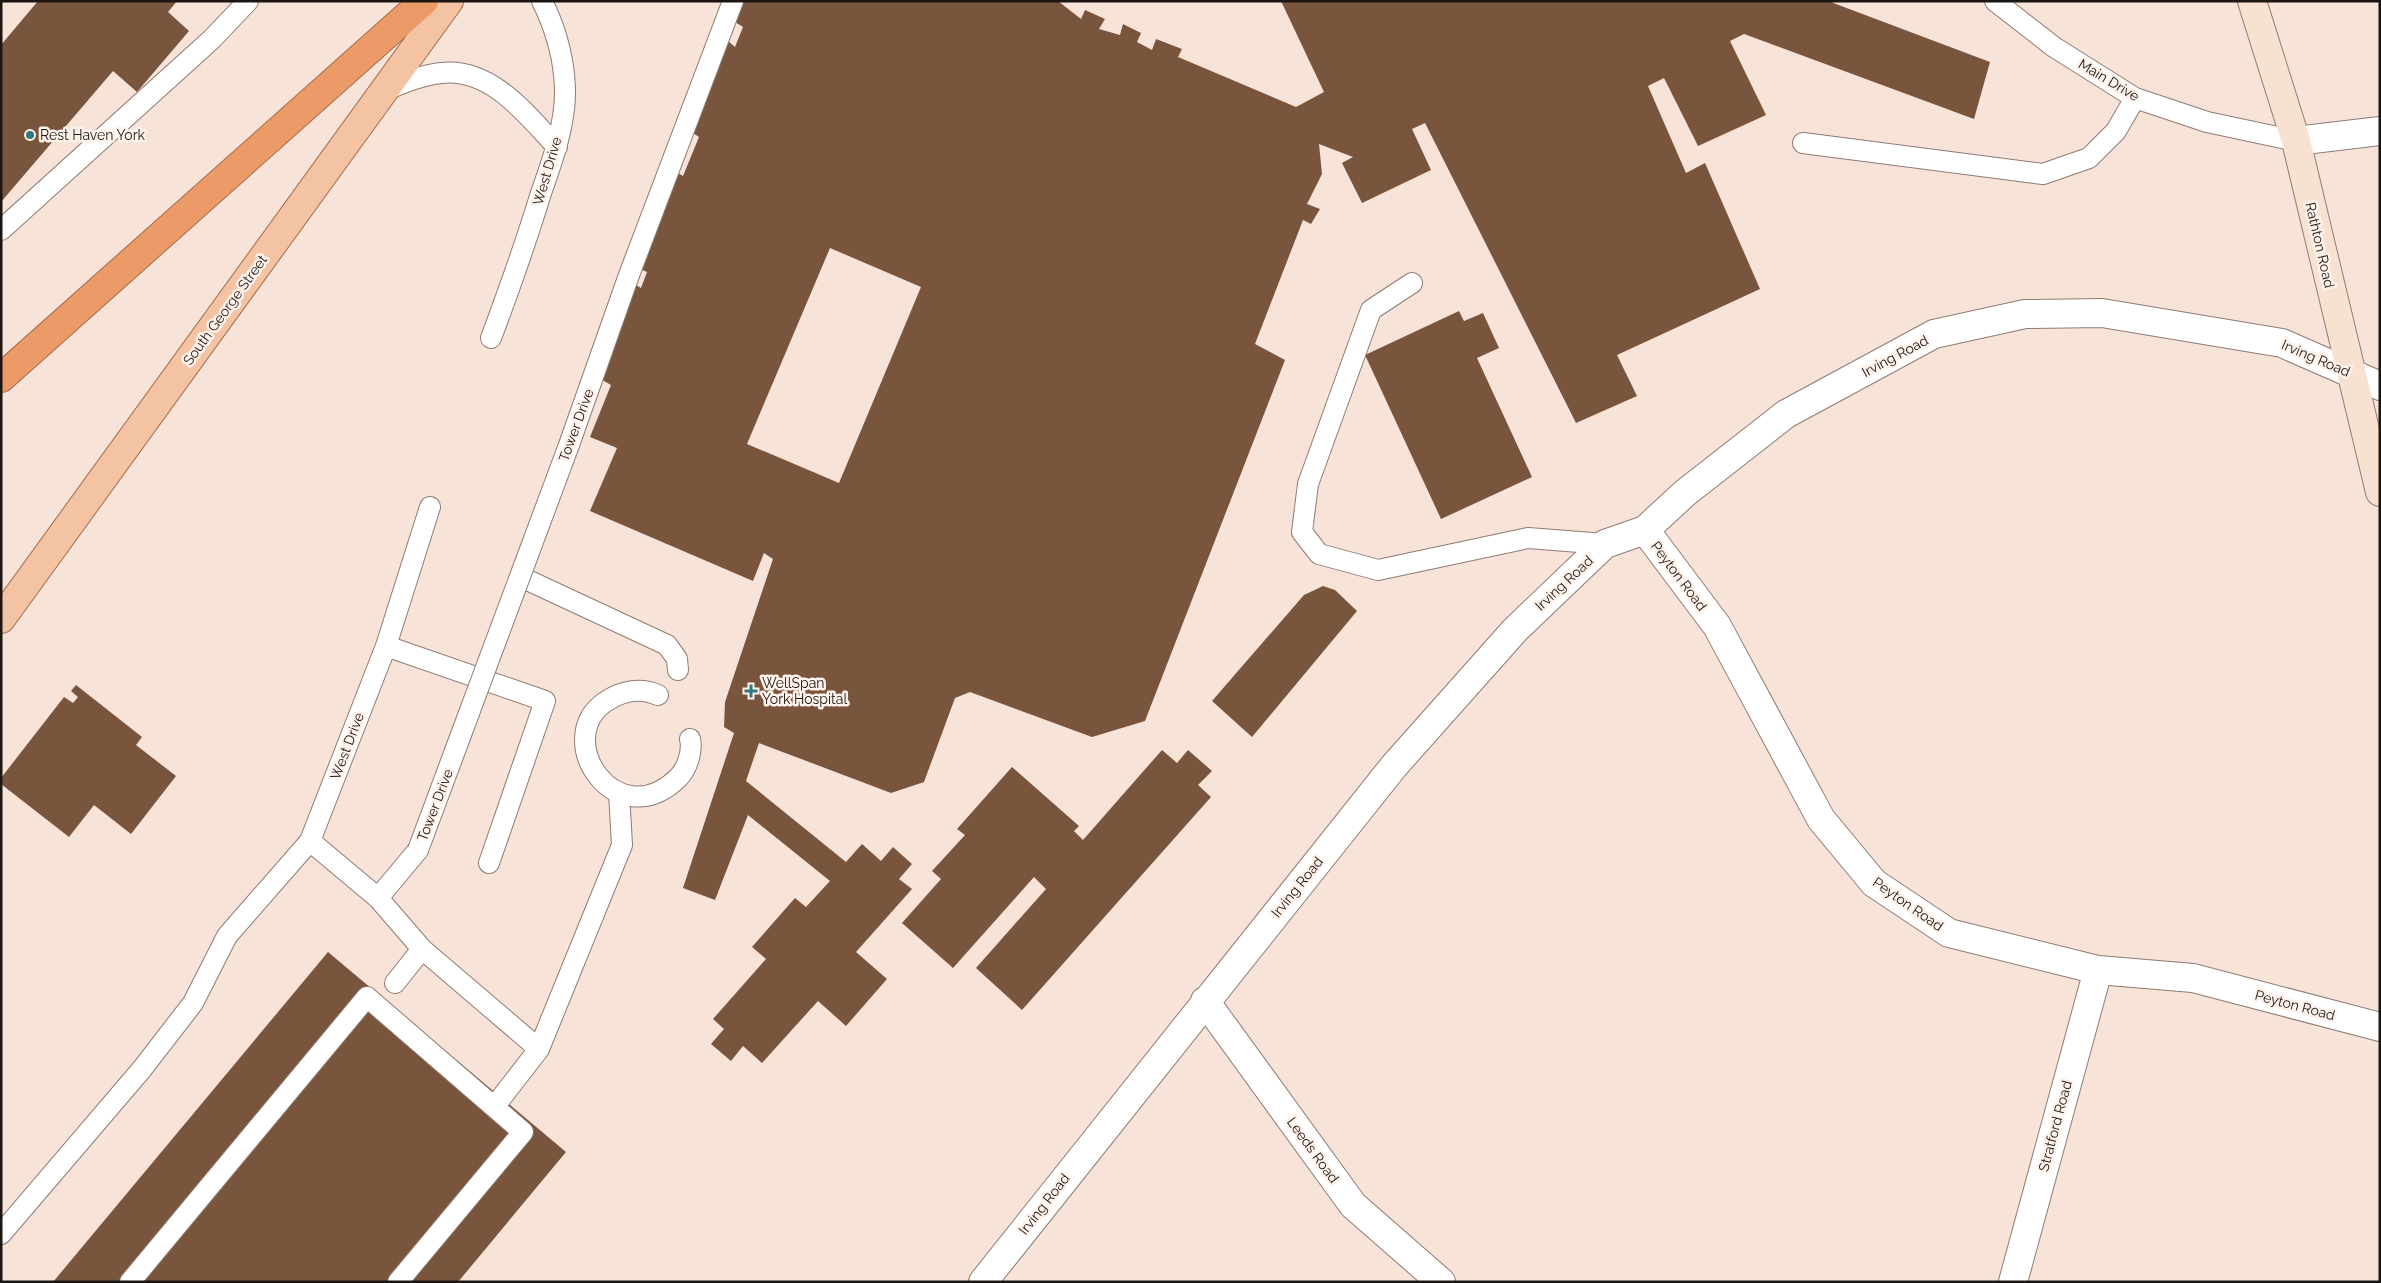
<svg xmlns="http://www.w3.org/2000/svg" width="2381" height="1283" viewBox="0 0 2381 1283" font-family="Raleway,sans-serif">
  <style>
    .building { fill: #7a553e; fill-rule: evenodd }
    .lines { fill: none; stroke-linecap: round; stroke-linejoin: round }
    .service-casing { stroke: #8e7c72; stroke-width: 22 }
    .minor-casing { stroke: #8e7c72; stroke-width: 30 }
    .secondary-casing { stroke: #8e7c72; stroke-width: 30 }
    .primary-casing { stroke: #a36c4a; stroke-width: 30 }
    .motorway-casing { stroke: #a36c4a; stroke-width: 30 }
    .service { stroke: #fff; stroke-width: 20 }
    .minor { stroke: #fff; stroke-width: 28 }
    .secondary { stroke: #f9e1d2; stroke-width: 28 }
    .primary { stroke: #f4c3a4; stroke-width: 28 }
    .motorway { stroke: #ec9b68; stroke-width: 28 }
    .service-bridge-casing { stroke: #8e7c72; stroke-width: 22; stroke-linecap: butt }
    .service-bridge { stroke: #fff; stroke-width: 20 }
    .poi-dot { fill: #2f787e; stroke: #fef2eb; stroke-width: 2 }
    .labels { text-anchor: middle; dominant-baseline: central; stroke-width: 5; stroke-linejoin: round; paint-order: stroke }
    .street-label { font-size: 14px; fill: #1c1612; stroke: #fef2eb }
    .poi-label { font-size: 14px; fill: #1c1612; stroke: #fef2eb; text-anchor: start }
  </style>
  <rect width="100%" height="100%" fill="#f7e3d8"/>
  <path class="building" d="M38,1H177L168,12L189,31L137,92L113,71L1,202V45Z
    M744,1H1058L1081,19L1085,10L1105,19L1099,29L1120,35L1123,24L1141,33L1137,42L1152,50L1156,39L1182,49L1178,57L1296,107L1324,92L1281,1H1828L1990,62L1974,119L1744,34L1730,41L1766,115L1698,146L1664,78L1648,86L1686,173L1705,163L1760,289L1617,355L1637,396L1576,423L1425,123L1412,129L1431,170L1362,203L1342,163L1353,157L1319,144L1322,174L1307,204L1320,209L1311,224L1303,220L1255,344L1285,360L1145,721L1092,737L970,692L955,698L924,782L891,793L759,743L746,781L846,862L862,844L881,861L893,847L912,864L899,879L912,889L856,952L887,979L846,1026L818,1001L762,1063L743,1046L731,1061L711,1044L724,1029L713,1019L766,959L752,947L795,898L806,907L830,881L748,815L715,900L683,888L734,733L724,727L725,702L773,559L764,553L753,581L590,511L617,448L590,437L611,385L597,377L633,283L641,288L647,272L638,268L676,172L683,176L699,137L690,131L728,41L735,47L743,27L735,22ZM830,248L921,287L839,483L747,444Z
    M1459,311L1464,321L1483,313L1499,348L1477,358L1532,477L1441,519L1365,355Z
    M1323,586L1335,590L1357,611L1252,737L1212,701L1304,595Z
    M76,685L142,737L136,745L176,776L131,834L94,805L69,837L1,784V778L64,697L73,703L78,697L71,691Z
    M1162,750L1177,763L1188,750L1212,771L1198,785L1211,797L1022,1010L976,968L1046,889L1034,877L953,968L902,923L941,879L932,871L965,835L957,829L1012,767L1079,826L1074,831L1083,840Z
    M328,952L566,1152L458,1282H53Z"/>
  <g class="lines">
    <g class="service-casing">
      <path id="service" d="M1995,1L2054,47L2135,98L2207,122L2296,141
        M386,90C403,83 422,75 441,73C491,67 527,115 557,147
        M1803,143L2043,174L2089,158L2116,131L2135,98
        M1,230L212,39L248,1
        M1412,283L1371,310L1308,484L1302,532L1319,554L1378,570L1528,538L1605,544
        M491,338C509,290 526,242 541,193C552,162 566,123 565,89C564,58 556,29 542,1
        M569,445L629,275L733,1
        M521,577L667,645L677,659L678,670
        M386,646L545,701L489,863
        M658,695C640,687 621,691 605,702C551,740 617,837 678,778C687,769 693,751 690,739
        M418,850L378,898L310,841L386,646L430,507
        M378,898L422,949
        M395,983L422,949L539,1049
        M501,1098L539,1049L622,845L619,793
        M1,1234L142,1069L193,1003L227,936L310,841
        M130,1282L367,997L523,1132L398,1282"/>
    </g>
    <g class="minor-casing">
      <path id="minor" d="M2296,141L2380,131
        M1645,530L1717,626L1821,819L1874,883L1949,933L2098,970L2193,978L2380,1027
        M1205,1001L1353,1205L1441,1282
        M983,1282L1394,766L1515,630L1605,544L1645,530L1685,493L1786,414L1934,334L2025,314L2102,313L2282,343L2380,386
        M2013,1282L2098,970"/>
    </g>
    <g class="secondary-casing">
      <path id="secondary" d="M2252,1L2296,141L2380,492"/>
    </g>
    <g class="primary-casing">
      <path id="primary" d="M1,619L449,1"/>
    </g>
    <g class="motorway-casing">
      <path id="motorway" d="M1,378L424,1"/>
    </g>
    <use href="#service" class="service"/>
    <use href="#minor" class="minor"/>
    <use href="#secondary" class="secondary"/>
    <use href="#primary" class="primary"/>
    <use href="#motorway" class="motorway"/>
    <g class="service-bridge-casing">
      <path id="service-bridge" d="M418,850L569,445"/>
    </g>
    <use href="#service-bridge" class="service-bridge"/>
  </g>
  <g class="poi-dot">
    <circle cx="30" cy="135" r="5"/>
    <path d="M748.5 683.5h5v5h5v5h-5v5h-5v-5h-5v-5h5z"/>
  </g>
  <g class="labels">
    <g class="street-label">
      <text transform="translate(2109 80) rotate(31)">Main Drive</text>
      <text transform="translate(547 171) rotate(-74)">West Drive</text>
      <text transform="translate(2320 245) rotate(77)">Rathton Road</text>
      <text transform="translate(225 310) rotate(-54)">South George Street</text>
      <text transform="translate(1895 356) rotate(-28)">Irving Road</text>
      <text transform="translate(2316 358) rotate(23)">Irving Road</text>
      <text transform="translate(576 425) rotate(-70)">Tower Drive</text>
      <text transform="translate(1679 576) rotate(53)">Peyton Road</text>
      <text transform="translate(1564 583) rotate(-43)">Irving Road</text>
      <text transform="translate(347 746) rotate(-69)">West Drive</text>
      <text transform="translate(435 805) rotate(-69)">Tower Drive</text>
      <text transform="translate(1297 887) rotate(-51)">Irving Road</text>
      <text transform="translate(1908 904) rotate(35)">Peyton Road</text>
      <text transform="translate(2295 1005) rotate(15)">Peyton Road</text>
      <text transform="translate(2055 1126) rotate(-75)">Stratford Road</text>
      <text transform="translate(1313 1150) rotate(54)">Leeds Road</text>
      <text transform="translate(1044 1204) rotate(-52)">Irving Road</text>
    </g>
    <g class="poi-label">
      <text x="40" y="135">Rest Haven York</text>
      <text x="762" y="683">WellSpan<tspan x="762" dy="16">York Hospital</tspan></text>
    </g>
  </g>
  <rect width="2381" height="1283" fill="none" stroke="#1c1612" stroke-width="5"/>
</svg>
